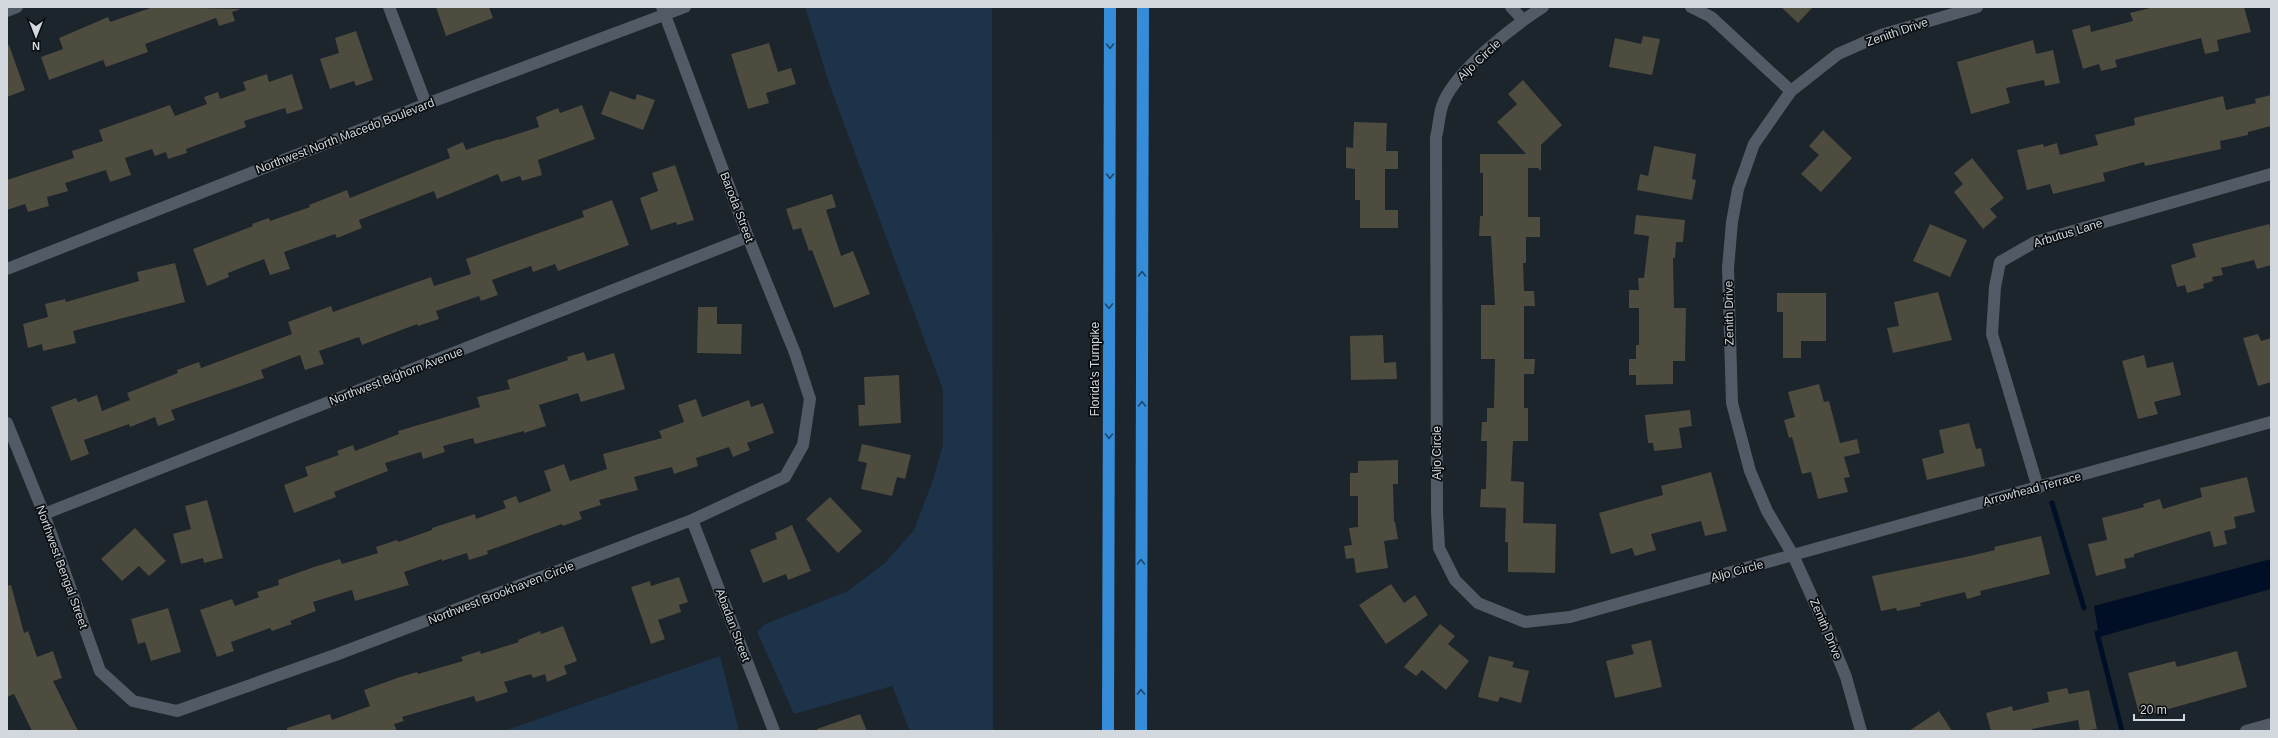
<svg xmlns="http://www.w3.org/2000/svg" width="2278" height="738" viewBox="0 0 2278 738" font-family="Arial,sans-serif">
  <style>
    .green { fill: #1c3349 }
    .water { fill: #000f26 }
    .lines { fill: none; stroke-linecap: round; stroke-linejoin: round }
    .stream { stroke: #000f26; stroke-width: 5 }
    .building { fill: #4e4b3f }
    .street { stroke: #525b65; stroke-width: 12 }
    .highway { stroke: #358dd9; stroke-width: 12 }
    .oneway { stroke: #1d476a }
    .labels { text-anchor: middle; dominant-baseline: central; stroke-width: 3.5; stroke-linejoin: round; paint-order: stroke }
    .street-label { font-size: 12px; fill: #d2d8dd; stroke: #090d10 }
  </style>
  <rect width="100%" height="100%" fill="#1c242c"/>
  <path class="green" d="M805,7H992L993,731H910L892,686L794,714L757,632L765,624L848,591L885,563L914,530L934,477L943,444V390L830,86Z
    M720,656L739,731H504Z"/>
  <path class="water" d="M2271,559V589L2099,637L2094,606Z"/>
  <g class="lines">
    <path class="stream" d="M2052,503L2084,608
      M2097,633L2122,731"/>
  </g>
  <path class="building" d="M153,7L241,9L232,12L235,21L219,26L216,18L145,44L148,52L106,67L103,60L49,80L41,57L63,49L59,38L108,17L110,22Z
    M436,7H489L493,18L446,36Z
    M1781,7H1813L1798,23Z
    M2154,7H2244L2251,32L2217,40L2219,51L2205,54L2201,38L2115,60L2117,67L2101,71L2099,64L2083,69L2072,30L2090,25L2091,32L2133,21L2130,13Z
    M356,31L373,80L356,86L354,81L330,89L320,59L339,53L335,38Z
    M1643,36L1660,39L1652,75L1609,67L1615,38L1641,44Z
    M2033,40L2036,54L2053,50L2060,83L2045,86L2044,80L2006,88L2010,103L1971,114L1957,62Z
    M769,43L778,72L791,68L796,84L766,93L769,103L748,109L731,54Z
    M7,45H9L25,90L7,97Z
    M267,74L269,82L292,74L303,109L287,114L285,108L244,121L246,127L186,149L187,153L168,159L166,152L155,156L152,149L125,158L131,175L110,182L106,170L65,183L68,191L47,197L49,206L28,212L25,204L7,210V180L74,158L72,151L103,141L99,130L170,105L175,116L207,104L204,97L218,92L220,99L246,90L243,82Z
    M1523,80L1562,125L1541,145V171L1538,168H1528V217H1540V237H1526V263H1523L1524,291H1534L1535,306H1524V359H1535L1534,374H1524V408H1528V441H1513L1511,481L1524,482L1523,523L1556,524L1555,573L1508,572V542H1505L1506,508L1480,507L1481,489H1486L1487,441H1481L1482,422H1487V408H1494L1495,359H1481V305H1495L1491,236H1479L1480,216H1483V173H1480V154H1526L1497,122L1517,104L1508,94Z
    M610,91L635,100L637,94L655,100L643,130L601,114Z
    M2271,95V126L2248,132V135L2220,141L2221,149L2145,166L2144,162L2103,173L2105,181L2053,194L2050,184L2027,190L2017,150L2043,144L2044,147L2057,143L2060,155L2098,145L2095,135L2135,125L2134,118L2223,96L2226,110L2256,103L2255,99Z
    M582,105L595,139L538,160L542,175L522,181L520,176L501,182L498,174L437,199L434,191L359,220L362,228L337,238L335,234L284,252L290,269L270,275L264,259L228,273L229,277L207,286L193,249L253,226L252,224L269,218L270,221L310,207L309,205L347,190L350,198L450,158L447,149L463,142L466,150L499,139V140L539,127L536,117L558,108L560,113Z
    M1354,122L1387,123L1386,151H1398V169H1385V210H1398V228H1360V200H1355V169L1346,168V147L1353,148Z
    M1823,130L1852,158L1821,192L1801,174L1819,155L1809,146Z
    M1654,146L1696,154L1692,179L1696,180L1692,200L1637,190L1640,174L1648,176Z
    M1972,158L2004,198L1990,209L1997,217L1983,229L1954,192L1963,184L1954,173Z
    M675,165L694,220L677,225L676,222L651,230L640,198L658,191L652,173Z
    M832,194L836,207L826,210L841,256L853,251L870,294L834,308L812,250L809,251L801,228L793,230L786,209Z
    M612,200L629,245L558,271L555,264L533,272L531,266L492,280L498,295L481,301L479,296L436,311L439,319L418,326L417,324L362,345L359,337L319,351L324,364L305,370L300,355L261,370L264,378L171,410L175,420L158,426L155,417L130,427L129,424L84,440L89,454L71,461L51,407L76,398L78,402L97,395L102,411L130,400L127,393L178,373L177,370L199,362L201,368L292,334L288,322L331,306L333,312L431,277L434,286L471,274L466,259L584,217L582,211Z
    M1636,215L1685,220L1683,242H1676L1675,258H1673L1674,308H1686L1685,361H1673V384L1636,385V375H1629V359H1636V345H1639V308H1629V290H1639L1638,278H1644L1649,236L1634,234Z
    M1930,224L1967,240L1950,277L1913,261Z
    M2269,224L2271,231V265L2257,269L2254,260L2221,268L2223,275L2212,277L2213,281L2203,284L2204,288L2187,293L2185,285L2177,287L2171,265L2196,257L2192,244Z
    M175,263L185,302L73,331L76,343L43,351L42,344L28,348L23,324L48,317L45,304L65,299L66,302L139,281L137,272Z
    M1938,292L1952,340L1893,353L1887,328L1899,326L1894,302Z
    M1777,293H1826V341H1801V358H1783V312H1777Z
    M698,307H717V324H742L741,354L697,353Z
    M2258,334L2261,341L2271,338V382L2258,386L2243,338Z
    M1383,335L1384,363L1396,362L1397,379L1351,380L1350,336Z
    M584,352L587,361L614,353L625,389L581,402L578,393L539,405L546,426L524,433V431L475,444L473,438L443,446L445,452L423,459L421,452L385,463L388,471L334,492L336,497L294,513L284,485L308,476L305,467L339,455L337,451L353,445L355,451L399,434L398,431L480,407L477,397L510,389L507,380L568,360L567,357Z
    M2144,355L2147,368L2173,362L2181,395L2154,402L2158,414L2138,419L2122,361Z
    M899,375L901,423L859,426L858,405H865L864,377Z
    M1819,384L1824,402L1829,401L1840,443L1857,439L1860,453L1844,457L1850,477L1844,478L1848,492L1818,499L1811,472L1802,474L1792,437L1789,438L1784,420L1795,417L1788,392Z
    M696,399L702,417L749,400L751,407L763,403L774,433L747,443L750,450L733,457L729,447L696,458L698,466L674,474L672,467L634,477L638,490L599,500L601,505L579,512L582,519L563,526L562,524L487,551L488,554L469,560L467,553L442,561V559L404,572L409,585L355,601L352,590L313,602L316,611L290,621L292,624L272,631L270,628L231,642L234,651L217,657L200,610L232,599L235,606L259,597L257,592L279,585L278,580L314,567L340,559L342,564L378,553L376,547L397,540L398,542L432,530V528L475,514L476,519L506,508L503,501L516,496L519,503L551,491L544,471L564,464L570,481L607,469L603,454L662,438L659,431L684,422L678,405Z
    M1690,410L1692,426L1679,428L1682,448L1654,451L1653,443H1648L1645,415Z
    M1969,423L1976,449L1981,448L1985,466L1927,480L1922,459L1944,453L1939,430Z
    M862,444L911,455L905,479L897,477L892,496L861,489L867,463L858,461Z
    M1398,460V484H1393L1394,522H1395L1398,539L1384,541L1388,568L1356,573L1354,558L1346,559L1344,546L1352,545L1349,528L1358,527V496H1350V473H1358V461Z
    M1711,472L1727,531L1705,536L1701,521L1651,534L1656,550L1635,556L1632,548L1611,554L1599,513L1663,495L1661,486Z
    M2247,477L2255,512L2234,517L2236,528L2224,531L2227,544L2214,547L2210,531L2134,554V557L2124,559L2126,568L2096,576L2088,544L2107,540L2102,518L2144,507L2143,504L2160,499L2163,509L2202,497L2200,488Z
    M830,497L862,531L838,553L806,519Z
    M207,500L223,558L204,563L203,558L181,564L173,534L191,529L185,506Z
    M792,525L811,571L788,580L786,574L763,583L750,550L777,539L775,533Z
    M135,528L166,561L149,576L139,566L122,581L101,559Z
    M2041,536L2050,574L1980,591L1981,595L1967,599L1965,592L1920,603L1921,606L1897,611L1896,608L1881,611L1872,576L1970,556L1995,550L1994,547Z
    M679,577L688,602L679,605L681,612L658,620L665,639L651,644L631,587L650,581L651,586Z
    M1391,584L1404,603L1415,595L1428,615L1386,644L1359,605Z
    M11,585L24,633L28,631L37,657L53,651L62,678L53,681L78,731H32L14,694L7,697V586Z
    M168,608L181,652L151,661L145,642L138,644L131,619Z
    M1440,624L1455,636L1448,644L1469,661L1446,690L1422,670L1416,676L1404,667Z
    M563,626L577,661L564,666L567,674L547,682L545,674L533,678L531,674L504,682L508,692L476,702L474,696L402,717L404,721L394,724L397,731H287V728L330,714L332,720L370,706L364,690L400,677L417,672L418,674L463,661L461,657L480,651L481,654L519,642L518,640L540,631L541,634Z
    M1651,640L1662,687L1615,698L1606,661L1634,654L1631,645Z
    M2237,651L2247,687L2140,717L2128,673L2175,661L2177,667Z
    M1489,656L1514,662L1512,667L1529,671L1521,703L1500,697L1498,702L1478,697Z
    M2067,688L2069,694L2089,690L2097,729L2080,731L2078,720L2032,729V731H1991L1986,713L2012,706L2013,711L2049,702L2047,692Z
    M1939,711L1952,731H1909Z
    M860,714L867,731H817V729Z"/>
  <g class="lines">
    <path class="street" d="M389,7L426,104
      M1511,7L1523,20
      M1543,7C1512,27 1459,68 1444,101C1439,111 1439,126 1436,137L1437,512L1439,548L1455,580L1478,603L1525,622L1570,617L2271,422
      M1691,7L1711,17L1791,91
      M7,11L17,7
      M7,269L426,104L685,7
      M7,423L44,514L100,671L133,701L177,711L338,654L692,520L785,477L803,445L810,399L795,353L748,237L662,7
      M2038,488L1992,334L1995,287L2000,262L2035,242L2271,174
      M44,514L748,237
      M692,520L774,731
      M1861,731L1846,677L1826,628L1793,555L1767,511L1750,471L1732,403L1728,268L1732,222L1738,189L1754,144L1791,91L1838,54L1881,35L1977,7
      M2246,731L2271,724"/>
    <path class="highway" d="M1108,731L1110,7
      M1141,731L1143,7"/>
  </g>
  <defs><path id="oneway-chevron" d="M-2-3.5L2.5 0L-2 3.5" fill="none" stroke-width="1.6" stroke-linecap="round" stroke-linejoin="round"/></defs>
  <g class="oneway">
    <use href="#oneway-chevron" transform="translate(1110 46) rotate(90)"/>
    <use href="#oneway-chevron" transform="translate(1110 176) rotate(90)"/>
    <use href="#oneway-chevron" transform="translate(1142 274) rotate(-90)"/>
    <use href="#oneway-chevron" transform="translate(1109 306) rotate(90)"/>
    <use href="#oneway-chevron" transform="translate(1142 404) rotate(-90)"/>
    <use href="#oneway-chevron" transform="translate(1109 436) rotate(90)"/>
    <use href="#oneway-chevron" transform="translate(1141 562) rotate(-90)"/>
    <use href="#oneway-chevron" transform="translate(1141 692) rotate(-90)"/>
  </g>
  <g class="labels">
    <g class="street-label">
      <text transform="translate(1897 32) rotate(-19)">Zenith Drive</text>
      <text transform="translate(1479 60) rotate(-43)">Aljo Circle</text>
      <text transform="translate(345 136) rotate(-21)">Northwest North Macedo Boulevard</text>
      <text transform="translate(737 207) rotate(69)">Baroda Street</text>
      <text transform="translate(2068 233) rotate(-17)">Arbutus Lane</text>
      <text transform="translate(1729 313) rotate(-91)">Zenith Drive</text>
      <text transform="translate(1095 369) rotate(-90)">Florida's Turnpike</text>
      <text transform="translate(396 376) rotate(-21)">Northwest Bighorn Avenue</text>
      <text transform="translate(1437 453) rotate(-90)">Aljo Circle</text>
      <text transform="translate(2032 489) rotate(-15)">Arrowhead Terrace</text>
      <text transform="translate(62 567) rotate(70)">Northwest Bengal Street</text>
      <text transform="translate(1737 571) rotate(-15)">Aljo Circle</text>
      <text transform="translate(501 593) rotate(-21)">Northwest Brookhaven Circle</text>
      <text transform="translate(733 625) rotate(69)">Abadan Street</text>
      <text transform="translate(1826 629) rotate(67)">Zenith Drive</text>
    </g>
  </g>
  <rect width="2278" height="738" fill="none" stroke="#d2d8dd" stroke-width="16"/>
  <g transform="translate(36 36) rotate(180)" stroke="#090d10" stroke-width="3" paint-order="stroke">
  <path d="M0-3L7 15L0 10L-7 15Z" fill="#d2d8dd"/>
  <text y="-6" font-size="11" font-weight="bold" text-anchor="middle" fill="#d2d8dd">N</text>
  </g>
  <path d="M2134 714v6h50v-6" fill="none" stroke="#d2d8dd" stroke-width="2"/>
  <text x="2140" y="714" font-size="12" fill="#d2d8dd" stroke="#090d10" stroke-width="3" paint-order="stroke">20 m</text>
</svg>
